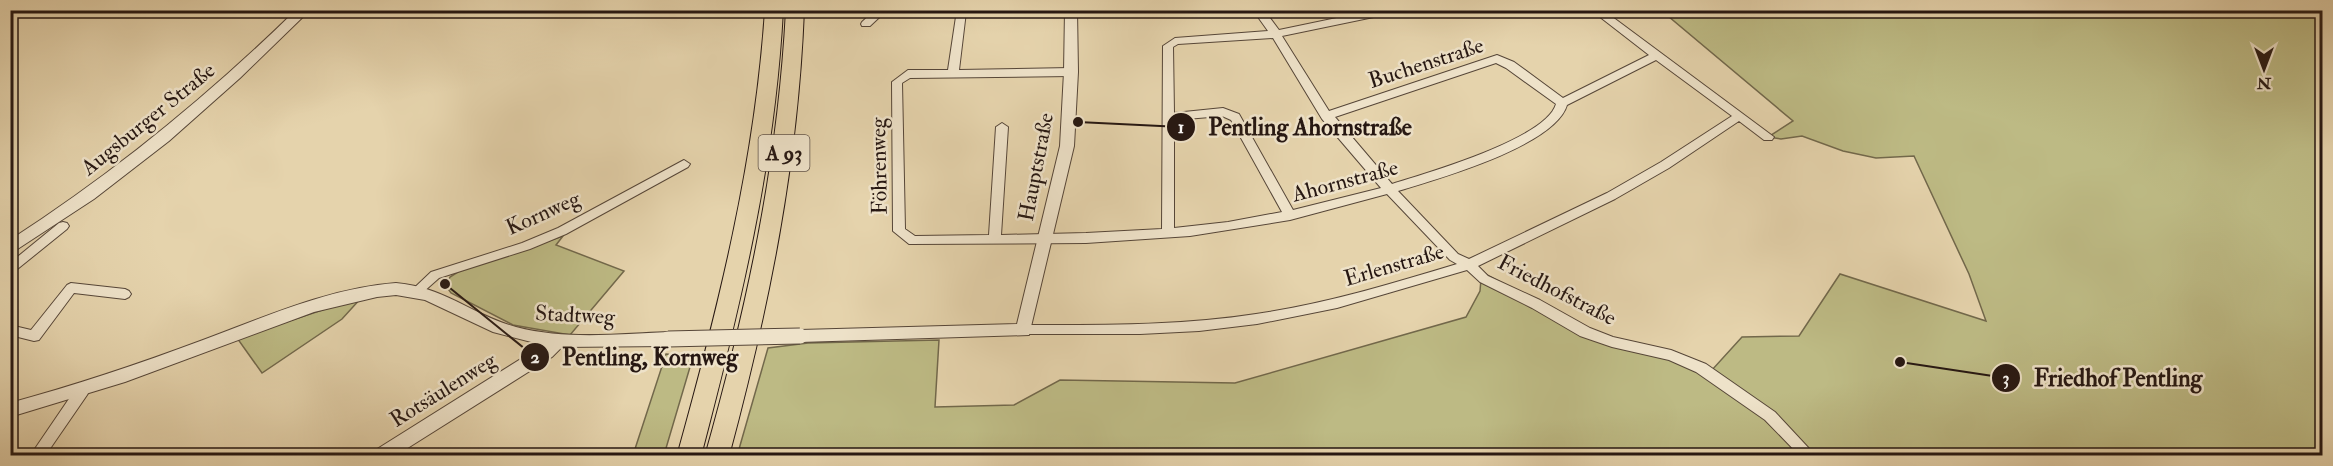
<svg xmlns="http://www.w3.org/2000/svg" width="2333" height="466" viewBox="0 0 2333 466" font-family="'IM FELL Double Pica',serif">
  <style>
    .green { fill: #bdba84; stroke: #72684b; stroke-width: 1.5 }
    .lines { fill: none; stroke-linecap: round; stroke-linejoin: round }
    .minor-casing { stroke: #564638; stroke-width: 2 }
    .tertiary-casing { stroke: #564638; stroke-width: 2 }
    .motorway-casing { stroke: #261712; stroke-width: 2 }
    .minor { fill: #eee2c9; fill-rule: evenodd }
    .tertiary { fill: #eee2c9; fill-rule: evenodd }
    .motorway { fill: #e5d3ac; fill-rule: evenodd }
    .tertiary-bridge-casing { stroke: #564638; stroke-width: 17; stroke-linecap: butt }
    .tertiary-bridge { stroke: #eee2c9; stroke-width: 15 }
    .labels { text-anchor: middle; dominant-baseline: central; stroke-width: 5; stroke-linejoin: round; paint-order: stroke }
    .shield { fill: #eee2c9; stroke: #625449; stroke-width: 1.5 }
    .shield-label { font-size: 21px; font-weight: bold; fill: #261712 }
    .street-label { font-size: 22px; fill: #261712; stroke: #eee2c9 }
    .leader { fill: none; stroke: #261712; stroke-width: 2 }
    .callout-dot { fill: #261712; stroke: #eee2c9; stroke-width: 2 }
    .mark-label { font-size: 18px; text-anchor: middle; font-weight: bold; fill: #fff }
    .callout-label { font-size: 24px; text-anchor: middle; font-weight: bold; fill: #261712; stroke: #eee2c9; stroke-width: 5; stroke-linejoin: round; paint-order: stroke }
  </style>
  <rect width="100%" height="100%" fill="#e5d3ac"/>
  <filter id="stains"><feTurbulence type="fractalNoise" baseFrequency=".00333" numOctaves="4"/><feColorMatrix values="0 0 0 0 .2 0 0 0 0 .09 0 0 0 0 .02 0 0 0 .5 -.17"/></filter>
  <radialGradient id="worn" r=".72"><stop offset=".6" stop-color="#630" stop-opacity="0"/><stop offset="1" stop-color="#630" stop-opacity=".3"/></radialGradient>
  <path class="green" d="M1662,11H2322V455L737,456L768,348L808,343L939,340L935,407L1014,405L1060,380L1235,383L1466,317L1480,291L1481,279L1469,265L1596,335L1712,370L1742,337L1799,336L1840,274L1986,321L1969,274L1914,156L1876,158L1843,151L1802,136L1781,139L1768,137L1793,121Z
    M563,236L556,245L624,271L570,335L513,325L451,293L446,286L450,277L461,270Z
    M362,297L342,319L262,373L237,338Z
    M666,354L693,357L664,455H633Z"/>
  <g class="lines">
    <g class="minor-casing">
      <path id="minor" d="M875,10H887L870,26H862L861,24L862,22Z
        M957,10L966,12L959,70L1071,68L1076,72L1071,76L910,78L902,83L905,229L915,236L989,235L996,127L1002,123L1008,127L1001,235L1086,233L1162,229L1163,46L1175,38L1268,31L1253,10H1264L1279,30L1375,10H1398L1393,13L1282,36L1329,111L1497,55L1514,62L1563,98L1649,55L1591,10H1603L1774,137L1772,140H1764L1739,121L1669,168L1615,199L1478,266L1488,276L1540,300L1590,328L1613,337L1671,350L1706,364L1775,412L1816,456H1800L1765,420L1696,372L1669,360L1612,347L1580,336L1532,308L1480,282L1467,270L1337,308L1257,324L1199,331L1140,334H1018L1017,330L1018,326L1023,325C1101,325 1179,326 1256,314C1325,304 1391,284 1457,264L1450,260L1387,194L1290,220L1190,236L1086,243L909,244L893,231L892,82L908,70H948ZM1273,38L1322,119L1381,188L1293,210L1239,114L1223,108L1174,113L1173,47L1178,44ZM1656,60L1732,116L1661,162L1607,193L1469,259L1458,254L1398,191C1437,179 1555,146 1567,105ZM1496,63L1506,68L1556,104C1546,139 1427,173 1392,184L1335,117ZM1222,116L1231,120L1282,212L1228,222L1174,228V120Z
        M684,160L690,164L688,167L566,234L530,249L439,278L421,294H413L411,291L431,272L522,243L558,228Z
        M63,222L67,223L69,226L67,229L10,275V263L59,223Z
        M71,283L125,289L129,291L131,294L129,297L125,299L74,293L39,340L34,341L10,335V325L31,330L67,285Z
        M82,385L87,387L89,391L87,395L45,456H30L77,387Z"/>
    </g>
    <g class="tertiary-casing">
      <path id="tertiary" d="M296,10H310L240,78L169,141L94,199L10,254V240C114,173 208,96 296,10Z
        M1065,10H1077L1078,72L1074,146L1029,335L800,342L794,341L792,336L794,331L800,330L1017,324L1060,146L1064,72Z
        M396,283C445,287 472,315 516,327C565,340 618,334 668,332L674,334L676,339L674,344L668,346L562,347L552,357L395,456H372L374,451L543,345L493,332L425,300L396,295L377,297L314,312L125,382L10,417V403C76,385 139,364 203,340C265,317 329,288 396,283Z"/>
    </g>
    <g class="motorway-casing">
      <path id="motorway" d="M765,10H783C775,164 740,307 701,456H677C718,309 755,163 765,10Z
        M786,10H804C798,164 769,307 729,456H705C747,308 778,164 786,10Z"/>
    </g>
    <use href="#minor" class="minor"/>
    <use href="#tertiary" class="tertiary"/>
    <use href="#motorway" class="motorway"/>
    <g class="tertiary-bridge-casing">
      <path id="tertiary-bridge" d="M668,339L800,336"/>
    </g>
    <use href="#tertiary-bridge" class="tertiary-bridge"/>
  </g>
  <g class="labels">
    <rect class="shield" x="758.5" y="135" width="51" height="36" rx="4.5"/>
    <g class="shield-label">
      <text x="784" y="153">A 93</text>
    </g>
    <g class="street-label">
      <text transform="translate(1426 63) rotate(-18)">Buchenstraße</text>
      <text transform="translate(148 119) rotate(-39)">Augsburger Straße</text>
      <text transform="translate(879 166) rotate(-91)">Föhrenweg</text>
      <text transform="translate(1036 167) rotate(-79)">Hauptstraße</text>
      <text transform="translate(1345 181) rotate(-15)">Ahornstraße</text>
      <text transform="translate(543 213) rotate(-24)">Kornweg</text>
      <text transform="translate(1394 265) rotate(-16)">Erlenstraße</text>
      <text transform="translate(1557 290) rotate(27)">Friedhofstraße</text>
      <text transform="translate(575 315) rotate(3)">Stadtweg</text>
      <text transform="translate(443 390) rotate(-32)">Rotsäulenweg</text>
    </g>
  </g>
  <path class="leader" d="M1078 122L1181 127M445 284L535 357M1900 362L2006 378"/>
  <g class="callout-dot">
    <circle cx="1078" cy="122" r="6"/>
    <circle cx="445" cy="284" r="6"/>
    <circle cx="1900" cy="362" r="6"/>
    <circle cx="1181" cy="127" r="15"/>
    <circle cx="535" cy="357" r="15"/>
    <circle cx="2006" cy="378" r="15"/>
  </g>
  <g class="mark-label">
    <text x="1181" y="133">1</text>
    <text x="535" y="363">2</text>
    <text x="2006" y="384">3</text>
  </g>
  <g class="callout-label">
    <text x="1310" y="135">Pentling Ahornstraße</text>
    <text x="650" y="365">Pentling, Kornweg</text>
    <text x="2118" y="386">Friedhof Pentling</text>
  </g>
  <rect width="2333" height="466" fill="none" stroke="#e5d3ac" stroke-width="36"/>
  <rect x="12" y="12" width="2309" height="442" fill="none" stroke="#261712" stroke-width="3"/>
  <rect x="18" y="18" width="2297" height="430" fill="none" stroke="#261712" stroke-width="1.5"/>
  <g transform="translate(2264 69) rotate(180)" stroke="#eee2c9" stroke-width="4.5" paint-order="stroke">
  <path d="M0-4.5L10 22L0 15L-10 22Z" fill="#261712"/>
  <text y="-9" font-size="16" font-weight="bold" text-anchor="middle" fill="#261712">N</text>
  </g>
  <rect width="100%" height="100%" filter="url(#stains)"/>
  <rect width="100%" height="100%" fill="url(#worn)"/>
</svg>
